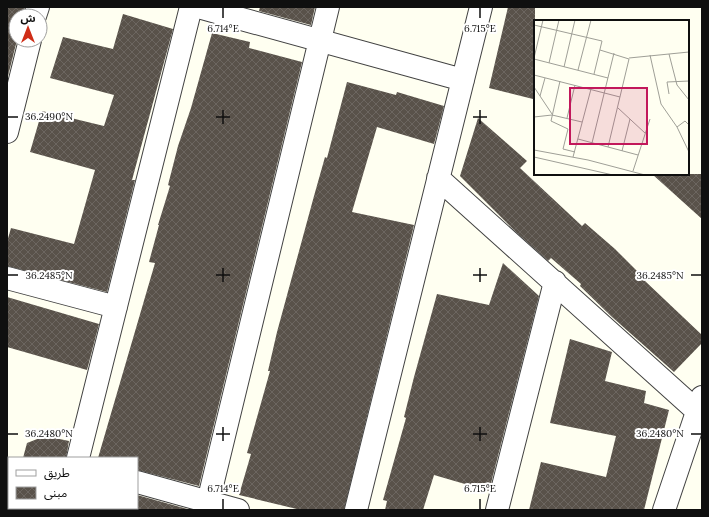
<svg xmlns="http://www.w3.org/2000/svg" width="709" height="517" viewBox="0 0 709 517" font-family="Lora,'Noto Sans Arabic',serif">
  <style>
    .building { fill: url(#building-cross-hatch) }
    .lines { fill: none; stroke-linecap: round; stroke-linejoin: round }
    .minor-casing { stroke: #424242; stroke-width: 24 }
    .minor { stroke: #fff; stroke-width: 22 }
    .ticks { fill: none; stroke: #0f0f0f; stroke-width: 1.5 }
    .inset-road { fill: none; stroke: #9f9f97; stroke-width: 1 }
    .view { fill: #c2185b; fill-opacity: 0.15; stroke: #c2185b; stroke-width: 2 }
    .inset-edge { fill: none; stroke: #0f0f0f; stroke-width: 2 }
    .ticks-label { font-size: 10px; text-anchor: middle; fill: #0f0f0f; stroke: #fff; stroke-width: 4; stroke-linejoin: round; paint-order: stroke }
  </style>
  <defs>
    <pattern id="building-cross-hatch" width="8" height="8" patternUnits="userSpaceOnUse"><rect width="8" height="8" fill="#59524a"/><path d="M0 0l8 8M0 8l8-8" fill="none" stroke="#6c6660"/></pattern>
  </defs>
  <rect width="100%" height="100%" fill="#fffff1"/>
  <path class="building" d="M7,7H25L23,16H16L17,40L8,76Z
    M260,7H315L311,25L259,11Z
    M508,7H535V91L533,99L489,88Z
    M123,14L173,29L132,180H135L107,292L7,266V242L11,228L74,244L95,170L30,152L42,111L104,126L114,95L50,78L63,37L113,49Z
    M212,33L250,42L249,48L302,62L199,486L137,470V458H98L155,263L149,262L159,225H158L170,186L168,185L178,146L191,108Z
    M347,82L396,95L397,92L444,106L434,144L377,127L352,212L414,225L344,510H301L239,495L251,454L247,453L270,371H268L277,332L314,196L325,157L327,158Z
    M478,118L527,161L520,168L582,226L585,223L615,249L646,280L645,281L702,335V343L674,372L612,317L580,286L581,284L551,258L548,261L516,232L460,176Z
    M652,174H702V219Z
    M503,263L539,296L489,491L434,475L423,510H385L387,501L383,500L406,418L404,417L414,377L437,294L489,305Z
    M7,297L99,324L87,370L7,347Z
    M570,339L612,352L605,381L646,391L644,403L669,410L644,510H529L541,462L606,477L616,436L550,423Z
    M45,436L69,441L66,458H23L27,443Z
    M137,495L191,510H137Z"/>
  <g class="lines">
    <g class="minor-casing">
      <path id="minor" d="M198,7L463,80
        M35,16L38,7
        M7,132L30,40
        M438,178L697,411
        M7,278L116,307
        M78,458L191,7
        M137,482L238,510
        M208,502L328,7
        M65,510V508
        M356,510L481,7
        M497,510L555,282
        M664,510L702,397"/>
    </g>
    <use href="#minor" class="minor"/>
  </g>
  <path class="ticks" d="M223,8V18M480,8V18M223,110V124M480,110V124M8,117H18M216,117H230M473,117H487M223,268V282M480,268V282M8,275H18M216,275H230M473,275H487M691,275H701M223,427V441M480,427V441M8,434H18M216,434H230M473,434H487M691,434H701M223,499V509M480,499V509"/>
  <g transform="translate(534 20)">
    <rect width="155" height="155" fill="#fffff1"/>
    <path class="inset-road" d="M0,5L68,21L60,54M66,30L95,39L74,127M135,34L143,65L155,80M116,35L127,84L143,107L151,101L155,105M0,38L9,0M95,38L155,32M0,39L74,58M15,43L25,0M30,47L41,0M44,50L57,0M0,55L86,77M26,61L17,101L34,109L29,129L41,132M0,67L18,94M135,74L133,62L155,61M6,76L11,58M84,88L111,113M0,97L18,95L48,102M33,98L41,65M143,107L155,132M44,119L104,135M58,123L80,33M0,130L54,140L111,155M88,131L96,99M0,137L79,155M39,137L57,69M99,151L116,99"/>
    <path class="view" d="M36,68H113V124H36Z"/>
    <rect width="155" height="155" class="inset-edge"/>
  </g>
  <g class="ticks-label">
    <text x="223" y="32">6.714°E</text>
    <text x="480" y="32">6.715°E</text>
    <text x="49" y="120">36.2490°N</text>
    <text x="49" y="279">36.2485°N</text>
    <text x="660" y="279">36.2485°N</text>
    <text x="49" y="437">36.2480°N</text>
    <text x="660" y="437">36.2480°N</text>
    <text x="223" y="492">6.714°E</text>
    <text x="480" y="492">6.715°E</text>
  </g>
  <rect width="709" height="517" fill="none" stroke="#0f0f0f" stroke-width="16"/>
  <rect x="8" y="457" width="130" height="52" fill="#ffffff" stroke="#9f9f9f"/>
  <rect x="16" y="470" width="20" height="6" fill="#ffffff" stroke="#9f9f9f"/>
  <text x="44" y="477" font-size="12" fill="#0f0f0f">طريق</text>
  <rect x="16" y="487" width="20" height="12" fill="url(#building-cross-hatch)" stroke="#9f9f9f"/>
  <text x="44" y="497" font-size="12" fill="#0f0f0f">مبنى</text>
  <g transform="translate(28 28)"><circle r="19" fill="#ffffff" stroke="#9f9f9f"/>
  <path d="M0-3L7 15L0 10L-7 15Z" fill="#cf2d17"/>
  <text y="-6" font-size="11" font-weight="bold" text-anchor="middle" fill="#0f0f0f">ش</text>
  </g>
</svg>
